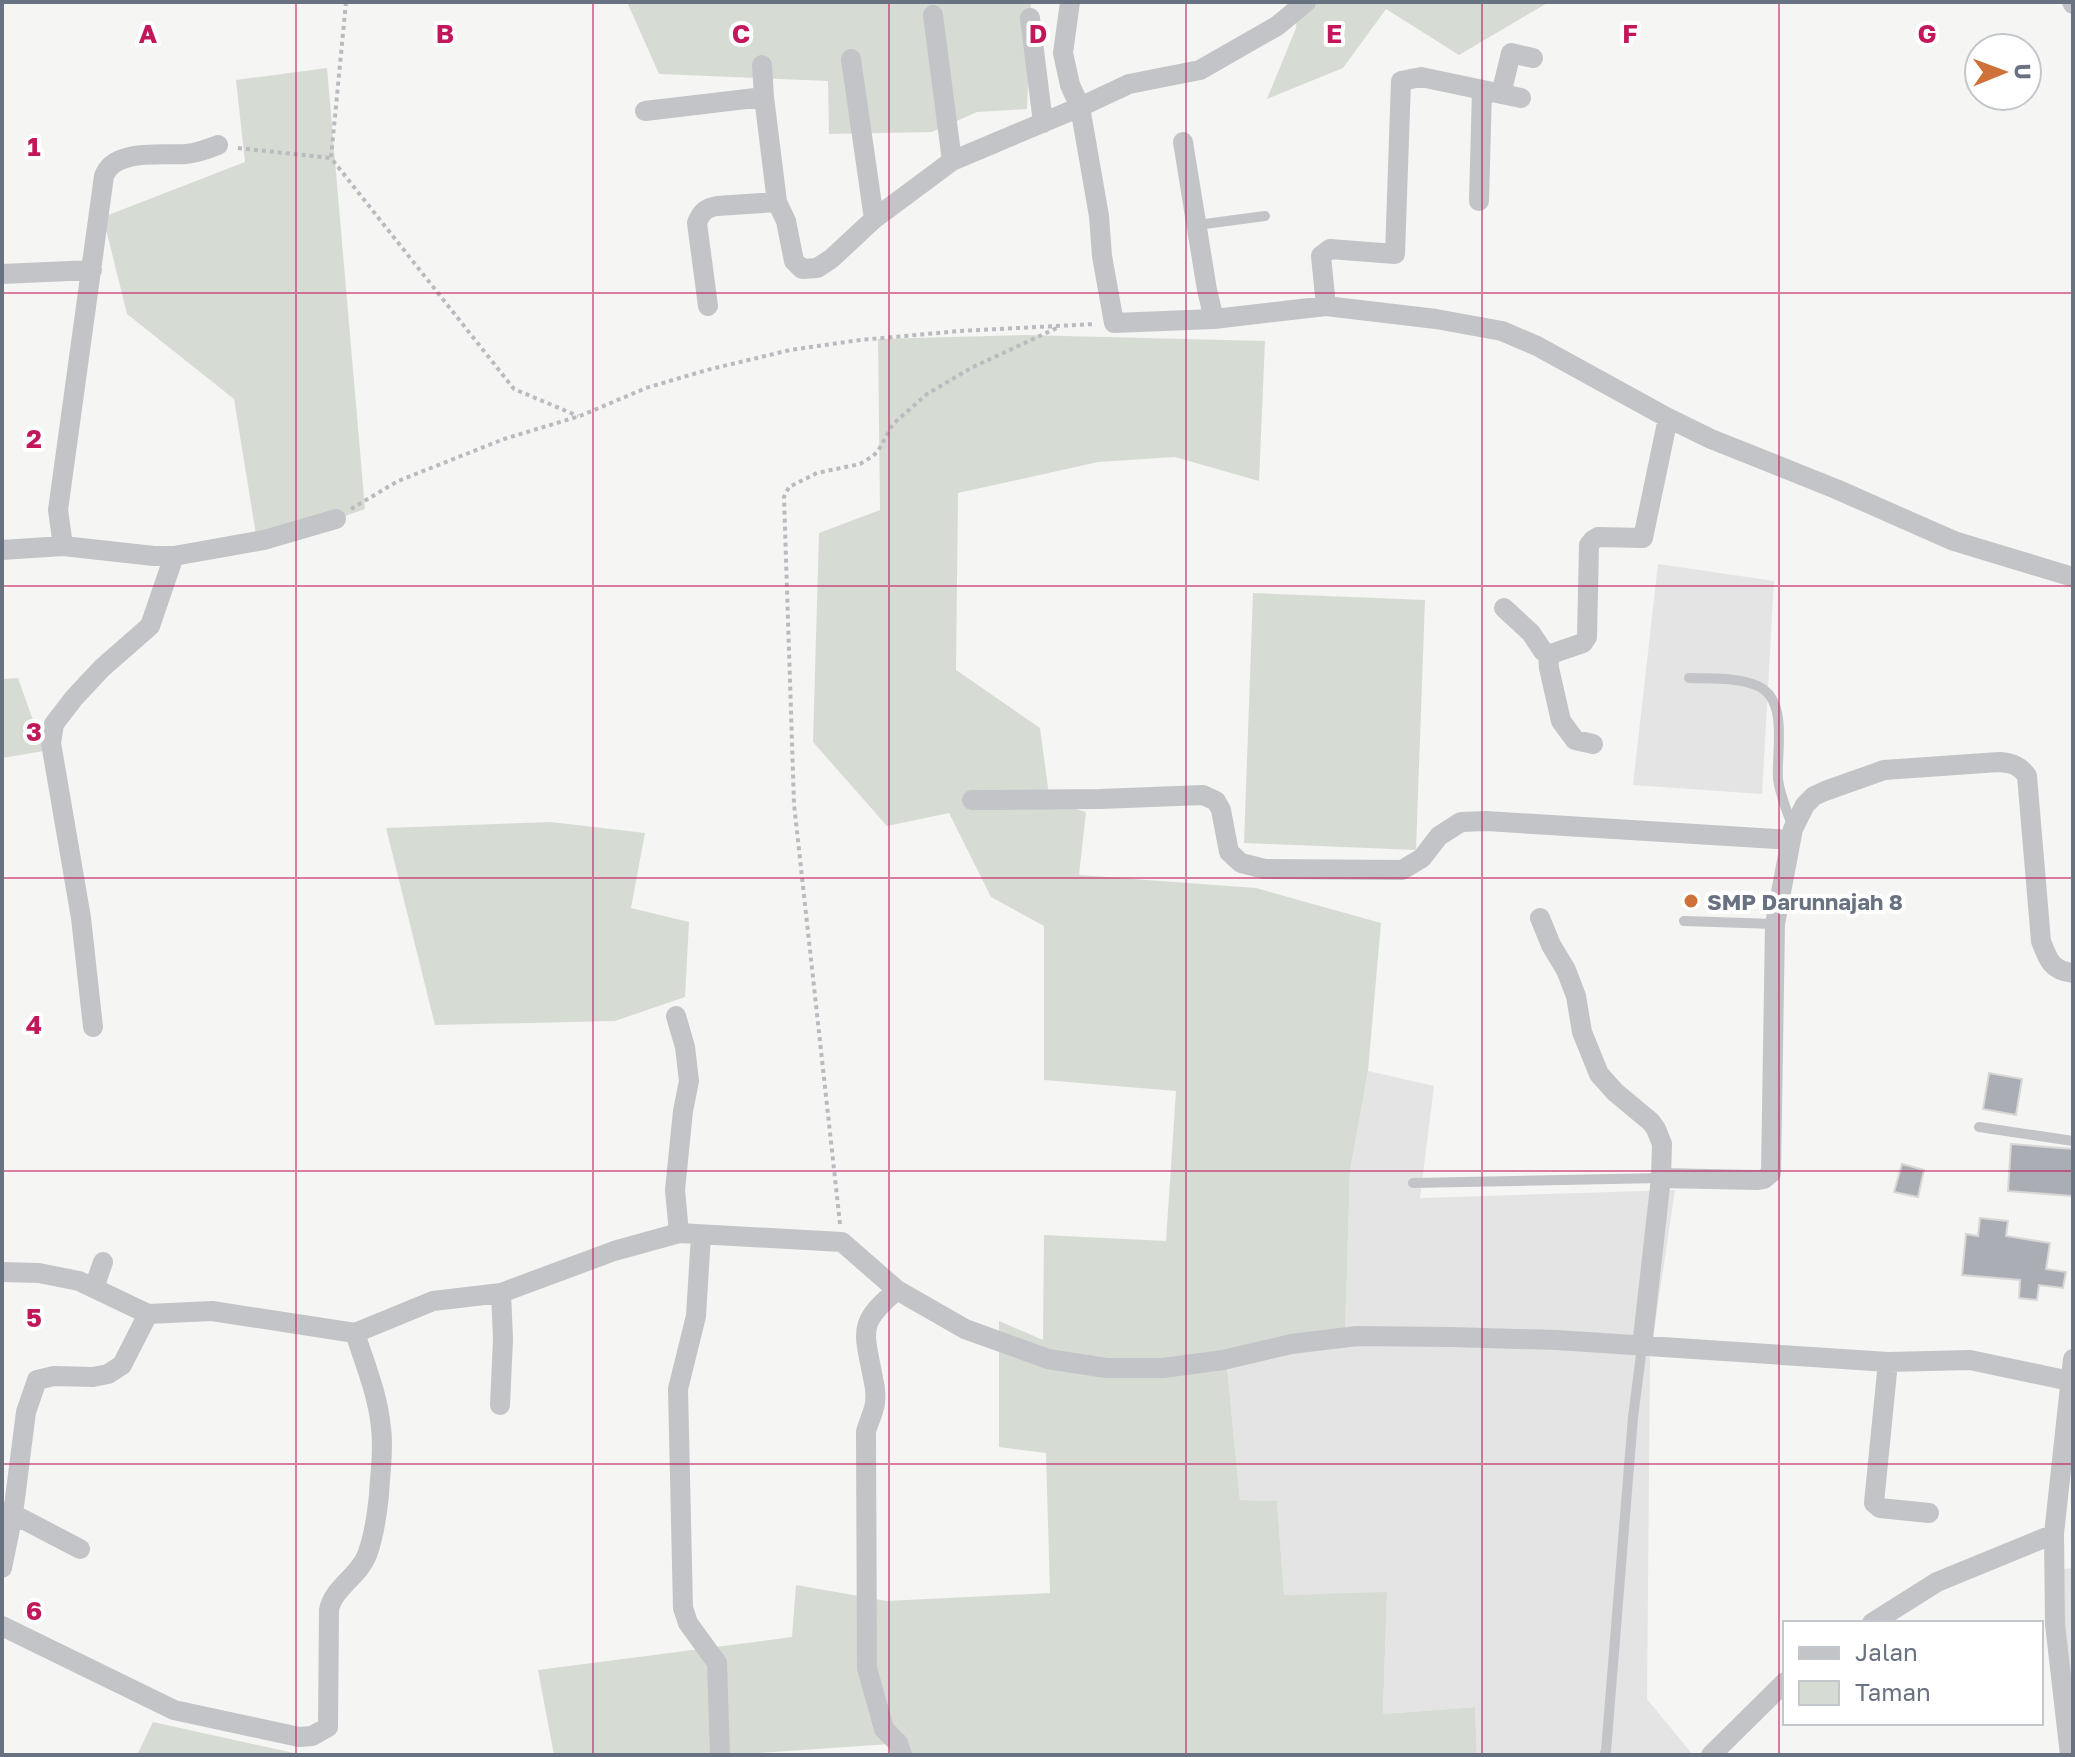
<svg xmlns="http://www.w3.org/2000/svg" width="2075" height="1757" viewBox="0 0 2075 1757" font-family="'Golos Text',sans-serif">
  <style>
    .built { fill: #e3e4e3 }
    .green { fill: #d6dcd4 }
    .building { fill: #aaaeb4; stroke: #d7d7d5; stroke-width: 2 }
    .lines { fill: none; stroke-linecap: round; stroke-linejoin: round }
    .path { stroke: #b9bbbe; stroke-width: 4; stroke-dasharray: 4 4; stroke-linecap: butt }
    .lane { stroke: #c2c4c7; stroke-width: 10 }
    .street { stroke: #c2c4c7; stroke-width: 20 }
    .grid { fill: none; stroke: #c2185b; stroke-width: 2; stroke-opacity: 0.55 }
    .poi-dot { fill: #cf7239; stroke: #fff; stroke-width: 3 }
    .labels { text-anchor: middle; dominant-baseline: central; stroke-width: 8; stroke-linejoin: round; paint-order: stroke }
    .poi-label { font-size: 22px; font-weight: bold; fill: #687280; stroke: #fff; text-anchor: start }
    .grid-label { font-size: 26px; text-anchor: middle; font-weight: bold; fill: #c2185b; stroke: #fff; stroke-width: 8; stroke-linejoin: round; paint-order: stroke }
  </style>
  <rect width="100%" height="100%" fill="#f5f5f3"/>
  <path class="built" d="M1658,564L1774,581L1762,794L1633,785Z
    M1368,1071L1434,1086L1420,1198L1675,1190L1650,1358L1647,1699L1693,1755H1477L1475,1707L1383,1714L1387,1593L1284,1595L1277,1501L1240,1500L1227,1367L1345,1333L1350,1171Z
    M2073,1568V1694L2051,1571Z"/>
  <path class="green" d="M627,2H1031L1027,109L977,112L932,132L829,134L828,81L659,74Z
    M1298,2H1549L1459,55L1386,9L1343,68L1267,99L1296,28Z
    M327,68L365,509L258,547L234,399L127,314L103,217L245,162L236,80Z
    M1025,335L1265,341L1259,481L1175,457L1098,462L958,493L956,670L1040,728L1050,802L1086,812L1079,875L1256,888L1381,923L1368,1071L1350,1171L1345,1334L1227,1367L1240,1500L1277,1501L1284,1595L1387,1592L1383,1714L1475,1707L1477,1755H891L890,1744L731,1755H554L538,1670L792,1637L796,1585L887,1601L1050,1593L1046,1453L999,1447V1321L1043,1340L1044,1235L1166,1241L1176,1091L1044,1080V926L991,897L949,813L887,826L813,742L819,533L880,510L878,339Z
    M1253,593L1425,600L1416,850L1244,843Z
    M18,678L44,751L2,758V679Z
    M551,822L645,833L631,908L689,922L685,997L615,1021L435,1025L386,828Z
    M153,1722L303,1755H137Z"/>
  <path class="building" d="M1989,1073L2022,1079L2016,1115L1983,1109Z
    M2011,1144L2073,1149L2072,1196L2008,1191Z
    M1902,1164L1924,1170L1918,1197L1894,1192Z
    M1980,1218L2008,1221L2006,1236L2050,1243L2046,1269L2066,1272L2063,1288L2039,1285L2037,1300L2019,1298L2020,1280L1962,1275L1966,1234L1978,1236Z"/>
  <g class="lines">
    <path class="path" d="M346,2L331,158L514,389L578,416
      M238,148L331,158
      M351,509L398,481L504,439L580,416L646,388L707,370L790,350L860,340L960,331L1095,324
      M840,1224L794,804L784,497L789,487L817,473L860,464L873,456L878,451L893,424L927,394L971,368L1059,327"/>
    <path class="lane" d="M1197,225L1265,216
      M1689,678C1711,679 1737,677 1758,686C1789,700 1776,752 1778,779C1780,795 1787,812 1793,827
      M1684,921L1775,924
      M1979,1127L2073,1141
      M1413,1183L1661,1178
      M1604,1755L1606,1751L1633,1417L1642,1347"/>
    <path class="street" d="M1070,2L1063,53L1070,85L1080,107L1099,216L1102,256L1114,323L1214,319L1326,306L1436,319L1502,331L1537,346L1668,418L1711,439L1836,489L1954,541L2073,577
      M2072,2L2073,4
      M933,15L952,161
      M1030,18L1043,123
      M851,59L874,219
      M1501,94L1511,53L1533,58
      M764,97L777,202L786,221L794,261L802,269L817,268L831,259L874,219L952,161L1080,107L1129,84L1200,70L1277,26L1306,2
      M645,111L764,97L762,65
      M1183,142L1207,290L1214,319
      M1479,201L1482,90
      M2,274L92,270
      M708,306L697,223C701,212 706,208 717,206L777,202
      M1326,306L1321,256L1330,249L1395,254L1401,81L1421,77L1521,98
      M63,546L58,510L104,176C114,148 162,156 186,154C197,153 208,149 218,145
      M2,550L63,546L154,556H174L264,540L336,519
      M1504,608L1531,633L1543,651L1548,655L1583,643L1587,637L1589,545L1593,540L1598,537L1643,538L1668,418
      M1548,655L1549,668L1561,721L1575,740L1593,744
      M972,800L1100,799L1203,795L1216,801L1221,810L1229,852L1241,863L1265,869L1402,870L1422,858L1439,836L1461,822L1486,821L1791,840
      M1540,918L1551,945L1566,970L1576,996L1582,1032L1599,1074L1615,1092L1651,1122L1656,1129L1662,1144L1661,1178L1642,1347
      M676,1016L685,1047L689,1081L683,1111L675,1190L679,1233
      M93,1027L81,918L51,743L54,724L74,698L102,668L150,626L174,556
      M1661,1178L1758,1180L1764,1179L1771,1173L1775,924L1793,829L1805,805L1814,796L1825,791L1884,770L1999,762C2012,763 2019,765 2027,776L2041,941C2048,960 2052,971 2073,973
      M701,1235L696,1316L678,1389L683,1608L688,1623L717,1663L720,1755
      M2,1272L39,1273L79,1281L148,1314
      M94,1288L103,1262
      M897,1290C857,1324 864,1330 873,1378C875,1386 876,1395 875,1403C874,1412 868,1423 866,1432L867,1668L884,1729L898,1743L902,1755
      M1888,1362L1874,1503L1880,1508L1929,1513
      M500,1405L503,1339L501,1293
      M2,1512L13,1514L26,1412L37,1380L54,1376L93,1377L108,1374L122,1365L148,1314L212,1311L355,1333L433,1301L501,1293L614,1251L679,1233L842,1242L897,1290L965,1329L1048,1359L1106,1368H1163L1223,1360L1291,1344L1357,1336L1450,1337L1557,1340L1888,1362L1970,1360L2070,1381
      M2,1568L13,1514L80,1549
      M1872,1623L1937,1582L2054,1534
      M2,1626L174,1710L299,1737L312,1736L328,1727L329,1610C333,1588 359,1576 367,1555C374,1536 377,1515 379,1495C380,1473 384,1450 381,1428C378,1395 365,1364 355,1333
      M1711,1755L1785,1682
      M2070,1755L2055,1624L2054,1534L2073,1359"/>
  </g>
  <path class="grid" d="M296,2V1755M593,2V1755M889,2V1755M1186,2V1755M1482,2V1755M1779,2V1755M2,293H2073M2,586H2073M2,878H2073M2,1171H2073M2,1464H2073"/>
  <circle class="poi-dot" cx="1691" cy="901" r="8"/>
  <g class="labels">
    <g class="poi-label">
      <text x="1707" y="901">SMP Darunnajah 8</text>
    </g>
  </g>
  <g class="grid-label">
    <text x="148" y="43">A</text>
    <text x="445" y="43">B</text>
    <text x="741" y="43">C</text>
    <text x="1038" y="43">D</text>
    <text x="1334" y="43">E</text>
    <text x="1630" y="43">F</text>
    <text x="1927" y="43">G</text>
    <text x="34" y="156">1</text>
    <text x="34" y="448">2</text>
    <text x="34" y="741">3</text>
    <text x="34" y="1034">4</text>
    <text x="34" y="1327">5</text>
    <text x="34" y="1620">6</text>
  </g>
  <rect width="2075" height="1757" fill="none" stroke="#687280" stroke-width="8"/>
  <rect x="1783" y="1621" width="260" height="104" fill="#ffffff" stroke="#c3c7cc" stroke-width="2"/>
  <rect x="1799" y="1647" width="40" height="12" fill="#c2c4c7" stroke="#c3c7cc" stroke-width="2"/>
  <text x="1855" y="1661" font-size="24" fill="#687280">Jalan</text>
  <rect x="1799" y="1681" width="40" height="24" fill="#d6dcd4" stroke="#c3c7cc" stroke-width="2"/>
  <text x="1855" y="1701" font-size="24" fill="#687280">Taman</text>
  <g transform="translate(2003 72) rotate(89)"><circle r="38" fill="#ffffff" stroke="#c3c7cc" stroke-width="2"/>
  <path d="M0-6L14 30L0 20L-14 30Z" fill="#cf7239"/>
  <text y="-12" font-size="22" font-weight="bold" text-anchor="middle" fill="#687280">U</text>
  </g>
</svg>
